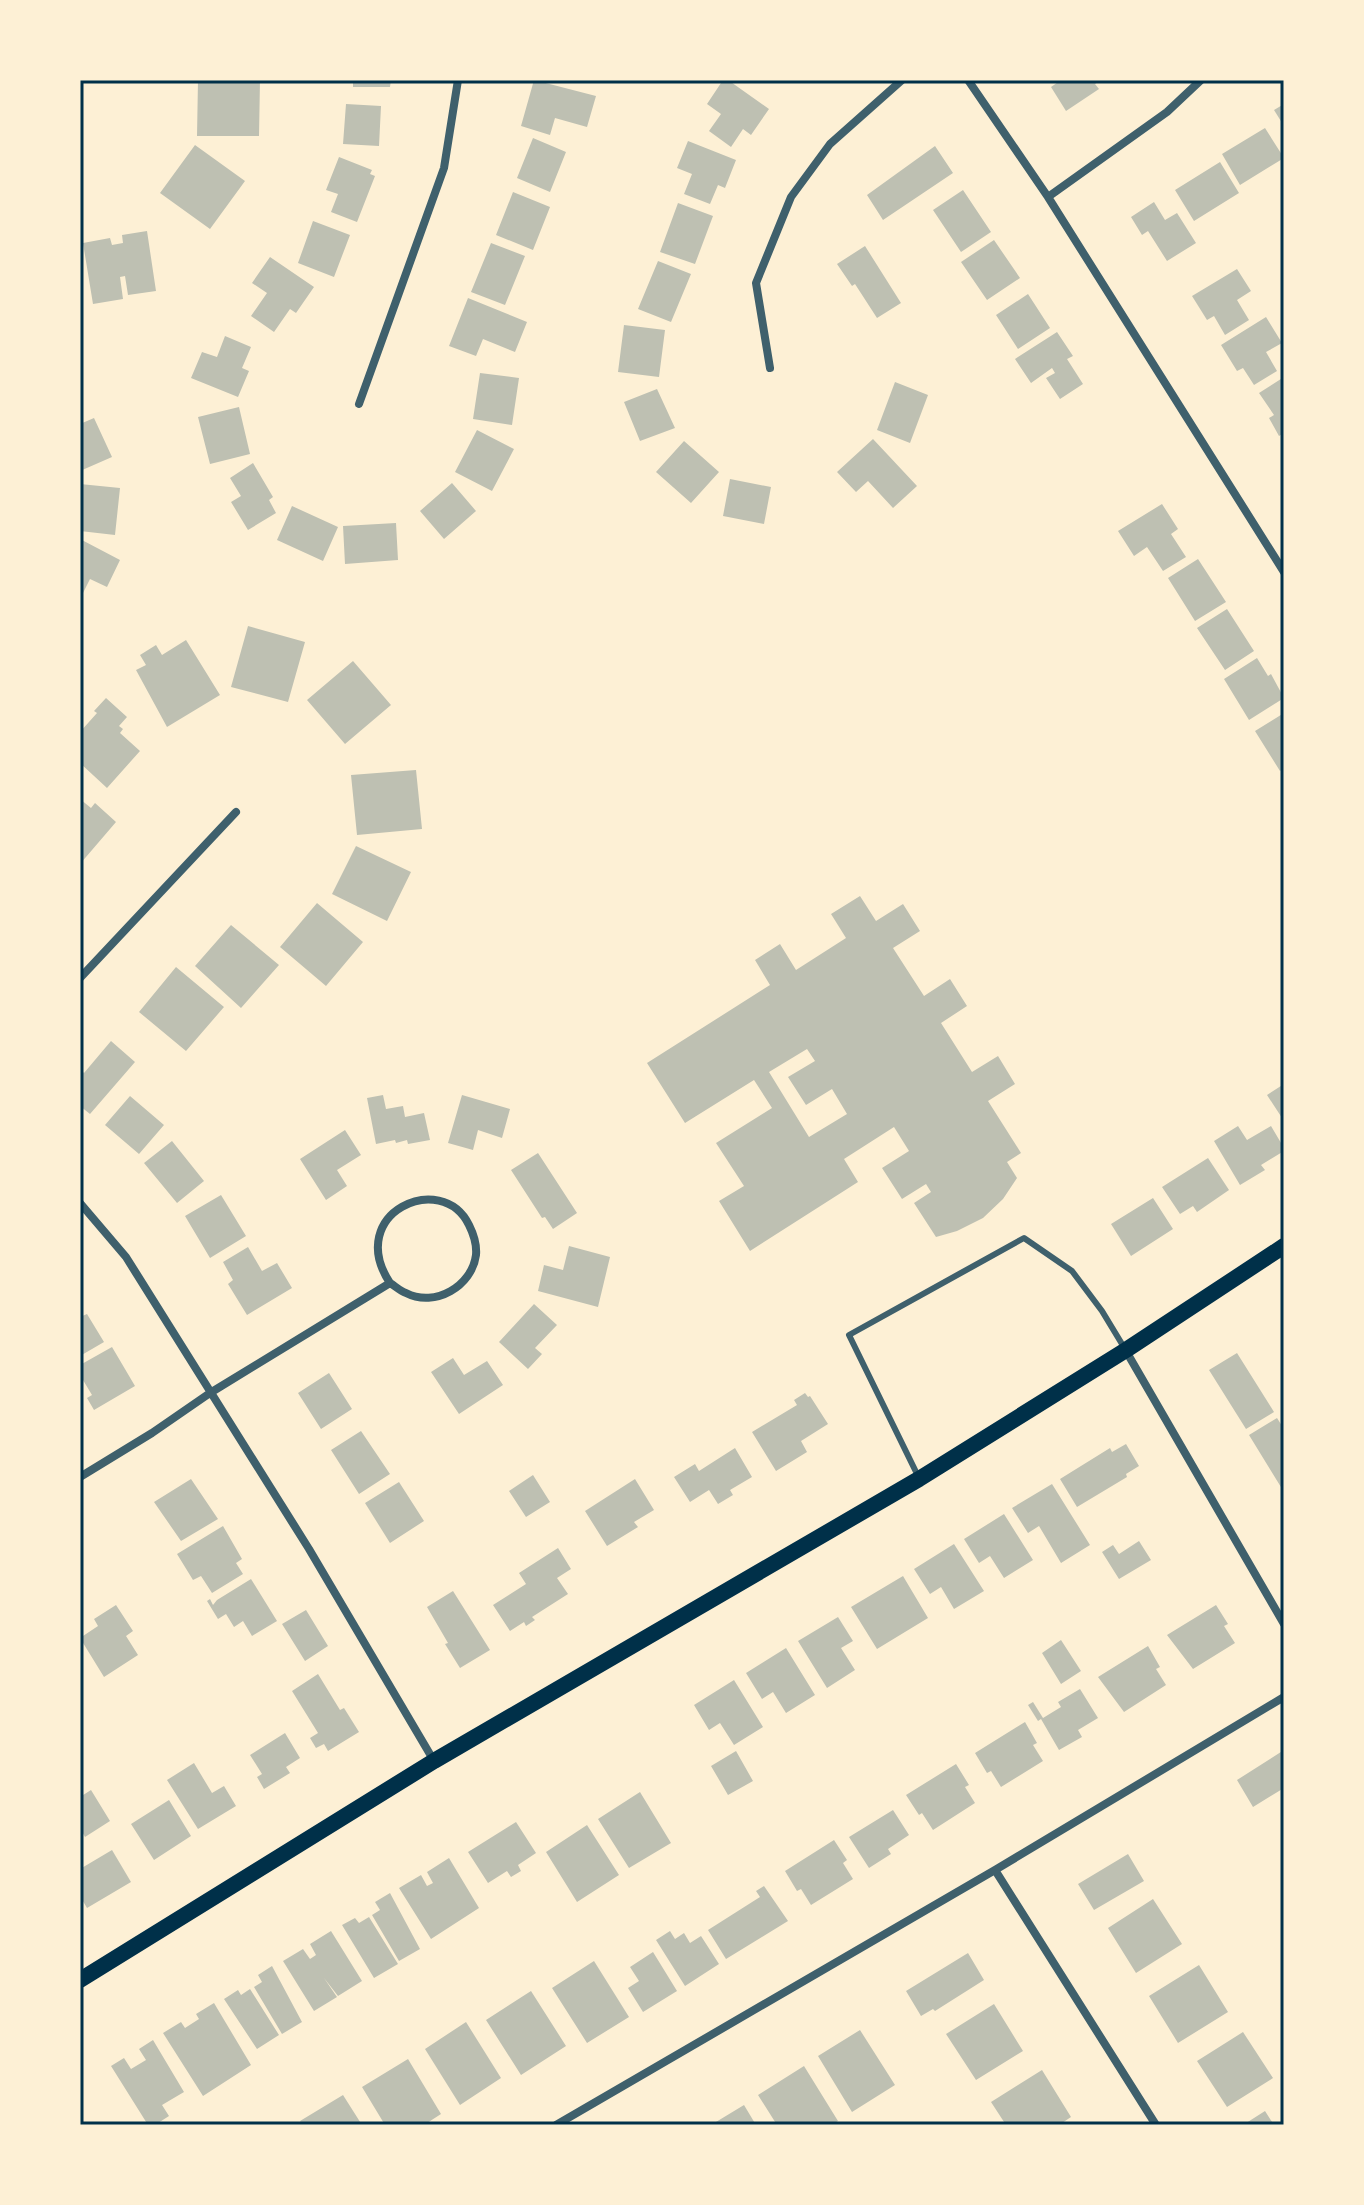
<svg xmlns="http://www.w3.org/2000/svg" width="1364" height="2205" viewBox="0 0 1364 2205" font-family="'Roboto Condensed',sans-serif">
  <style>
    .building { fill: #bec0b2; fill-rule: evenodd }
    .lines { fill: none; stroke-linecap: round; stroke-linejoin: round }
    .service { stroke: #3f606c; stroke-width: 6 }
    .minor { stroke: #3f606c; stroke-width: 8 }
    .secondary { stroke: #003049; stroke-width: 16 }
    .neatline { fill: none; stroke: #003049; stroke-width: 3 }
  </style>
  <rect width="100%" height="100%" fill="#fdf0d5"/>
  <path class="building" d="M198,80H260L259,136H197Z
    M353,80H391L390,87H353Z
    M534,80L596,96L587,127L555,118L550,135L521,126Z
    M723,80H728L769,109L751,135L743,129L731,147L709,131L721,114L707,104Z
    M1061,80H1101L1095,84L1099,89L1066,111L1051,87Z
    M346,104L381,106L379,146L343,144Z
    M1284,104V126L1274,110Z
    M1265,128L1284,158L1240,185L1222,154Z
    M533,138L566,152L550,192L517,178Z
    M688,141L736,160L725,188L718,185L710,204L684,194L692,174L677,168Z
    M195,145L245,181L210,229L160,193Z
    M935,146L953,173L883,220L867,195Z
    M339,157L372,170L370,174L375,176L357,222L331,212L338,194L326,190Z
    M1220,162L1239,193L1194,221L1175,190Z
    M963,190L991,232L961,252L933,210Z
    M513,192L550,207L533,250L496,235Z
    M1154,202L1165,220L1177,213L1196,243L1167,261L1148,231L1142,235L1131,217Z
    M678,203L713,216L695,264L660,252Z
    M313,221L350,235L334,277L298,263Z
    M147,231L156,291L128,295L125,276L120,277L123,299L93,304L83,243L110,238L112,245L123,243L122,235Z
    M994,240L1020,278L987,300L961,262Z
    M491,243L525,256L505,305L471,292Z
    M865,246L901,303L877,318L855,284L852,286L837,264Z
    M270,257L314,287L296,313L290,309L274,332L251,316L267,293L252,283Z
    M658,261L691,274L671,322L638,309Z
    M1237,269L1251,291L1237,300L1249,320L1225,335L1214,316L1207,320L1192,296Z
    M1028,294L1050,328L1018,349L996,315Z
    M468,298L527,322L515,352L483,339L476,356L449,346Z
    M1266,317L1282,343L1266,352L1277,371L1254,385L1243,368L1237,371L1221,345Z
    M624,325L665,330L659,377L618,372Z
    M1057,332L1073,356L1067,359L1083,384L1060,399L1046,378L1055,373L1052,368L1031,383L1015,359Z
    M225,336L251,347L242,368L249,371L238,397L191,378L202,352L217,357Z
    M480,373L519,378L512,425L473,419Z
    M1284,377V433L1279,436L1269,418L1274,415L1259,393Z
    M895,382L928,395L910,443L877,430Z
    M657,389L675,428L640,441L624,402Z
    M239,407L250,454L210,464L198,417Z
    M94,418L112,457L80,471V424Z
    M477,430L514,449L492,491L455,472Z
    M873,439L917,486L893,508L868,481L856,492L837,472Z
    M684,441L719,472L691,503L656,472Z
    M253,463L273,497L269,500L276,513L248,530L231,502L241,496L230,478Z
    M730,479L771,487L764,524L723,516Z
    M452,483L476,511L444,539L420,511Z
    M80,484L120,488L115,535L80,531Z
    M1162,504L1178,529L1171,534L1186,557L1163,571L1147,547L1134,556L1118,531Z
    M292,506L338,527L323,561L277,540Z
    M396,523L398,560L345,564L343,526Z
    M80,539L120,560L107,587L90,579L80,599Z
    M1198,559L1226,602L1195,621L1168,578Z
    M1227,609L1254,651L1225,670L1197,628Z
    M248,626L305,642L288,702L231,687Z
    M186,640L220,695L167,727L136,670L146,665L140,655L156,645L162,655Z
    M1257,658L1268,676L1271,674L1284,698L1249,720L1224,679Z
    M353,661L391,705L345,744L307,700Z
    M106,698L127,717L119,726L123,729L120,733L140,751L107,788L80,763V732L97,713L94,711Z
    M1284,713V768L1280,771L1255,731Z
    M416,770L422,829L357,835L351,775Z
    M80,799L91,808L95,803L116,822L80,864Z
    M356,846L411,872L387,921L332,894Z
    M860,896L876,921L903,904L920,931L893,948L924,996L950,979L967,1006L941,1023L972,1072L998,1056L1015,1084L988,1101L1021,1153L1007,1162L1017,1178L1003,1199L983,1218L957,1231L936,1237L914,1203L931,1192L926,1184L902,1199L882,1168L909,1151L894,1127L844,1159L858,1182L750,1251L719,1201L744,1186L716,1143L772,1108L754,1080L685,1123L647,1063L770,985L755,960L780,944L796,970L846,938L831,914ZM807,1049L815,1061L788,1077L806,1105L832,1089L847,1114L809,1137L769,1072Z
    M317,903L363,942L326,986L280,947Z
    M231,925L279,965L241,1008L195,966Z
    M176,967L224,1007L186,1051L139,1012Z
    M111,1041L135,1062L90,1114L80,1106V1069L84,1073Z
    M1284,1084V1121L1267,1095Z
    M383,1095L386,1109L403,1106L405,1117L424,1113L430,1140L408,1144L407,1140L396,1143L395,1140L376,1144L367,1098Z
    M462,1095L510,1109L502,1138L478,1130L473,1150L448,1143Z
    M130,1096L164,1125L139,1154L105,1125Z
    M1238,1126L1247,1140L1271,1126L1284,1148V1151L1261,1165L1265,1170L1240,1185L1214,1141Z
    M345,1130L361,1155L337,1170L347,1186L326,1200L300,1159Z
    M172,1141L204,1181L177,1203L144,1163Z
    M538,1153L577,1213L553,1229L545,1217L542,1218L511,1170Z
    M1208,1158L1229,1190L1197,1212L1193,1206L1180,1214L1162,1187Z
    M221,1195L246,1236L210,1258L185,1216Z
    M1153,1198L1173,1229L1131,1256L1111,1224Z
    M569,1246L610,1257L598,1307L538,1291L544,1265L563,1270Z
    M248,1247L262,1271L277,1263L292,1288L247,1315L228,1284L233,1280L223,1262Z
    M534,1304L557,1325L535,1348L542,1354L528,1369L499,1342Z
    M87,1314L104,1342L80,1356V1317Z
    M112,1347L135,1386L94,1410L87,1398L92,1395L80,1375V1365Z
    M1237,1353L1274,1412L1246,1429L1209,1370Z
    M453,1358L464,1375L487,1361L503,1385L459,1414L431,1372Z
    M329,1373L352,1409L321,1429L298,1393Z
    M805,1393L808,1397L810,1396L828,1424L801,1441L807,1452L776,1471L752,1432L797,1405L794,1400Z
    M1277,1418L1284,1429V1492L1249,1435Z
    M361,1431L390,1474L359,1494L331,1450Z
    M1126,1444L1139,1466L1126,1474L1127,1477L1077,1507L1060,1479L1110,1448L1112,1452Z
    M735,1448L752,1477L730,1490L733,1495L718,1504L709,1490L690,1502L674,1477L695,1464L699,1471Z
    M533,1475L550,1502L526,1517L509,1491Z
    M191,1479L218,1519L181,1541L154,1502Z
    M635,1479L654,1510L634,1522L638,1527L607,1546L585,1511Z
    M399,1482L424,1521L390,1543L365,1503Z
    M1052,1484L1090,1545L1061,1563L1039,1526L1028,1533L1012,1508Z
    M1004,1514L1033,1560L1004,1578L990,1556L979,1563L964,1539Z
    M223,1526L242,1559L236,1563L243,1574L212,1593L201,1576L193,1580L177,1554Z
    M1139,1541L1151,1560L1119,1579L1102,1552L1113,1545L1119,1554Z
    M954,1544L984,1591L954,1609L941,1587L930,1594L914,1569Z
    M558,1548L571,1569L557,1578L568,1594L532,1617L535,1620L526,1626L524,1622L510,1631L493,1605L526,1584L519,1573Z
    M903,1576L928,1618L877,1649L851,1607Z
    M251,1579L277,1621L252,1636L243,1621L234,1627L226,1614L218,1619L207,1601L210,1599L213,1605L217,1600Z
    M453,1591L490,1650L460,1668L445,1644L448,1643L427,1607Z
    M116,1605L133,1631L126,1636L138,1655L104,1677L80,1638L98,1626L94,1619Z
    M1216,1605L1228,1624L1224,1626L1235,1643L1193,1669L1167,1635Z
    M306,1610L328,1646L305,1661L282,1624Z
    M838,1617L853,1641L841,1648L855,1670L827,1688L798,1641Z
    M1061,1640L1081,1671L1061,1684L1042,1653Z
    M1148,1646L1160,1667L1156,1669L1166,1685L1124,1712L1098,1677Z
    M786,1648L815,1695L786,1713L773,1692L762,1699L746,1673Z
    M318,1674L340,1710L344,1708L359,1732L328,1751L324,1744L316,1748L310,1738L318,1733L292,1691Z
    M734,1680L763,1727L734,1745L720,1723L709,1730L694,1705Z
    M1080,1689L1098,1718L1078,1730L1082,1737L1059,1750L1041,1719L1038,1721L1028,1705L1033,1702L1043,1718L1061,1707L1058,1702Z
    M1025,1722L1037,1743L1033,1745L1043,1761L1001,1787L991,1771L987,1773L975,1753Z
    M285,1733L300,1758L286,1767L290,1773L264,1789L257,1777L262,1774L250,1755Z
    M1284,1750V1788L1253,1807L1237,1780Z
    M736,1751L753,1781L728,1795L711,1766Z
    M194,1763L212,1793L224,1786L236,1806L198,1829L167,1780Z
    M956,1764L969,1785L965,1787L975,1803L933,1830L922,1813L919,1815L906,1795Z
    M91,1790L110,1821L85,1837L80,1828V1797Z
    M640,1792L671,1843L629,1868L598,1819Z
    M169,1800L191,1836L154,1860L131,1824Z
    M893,1810L909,1835L888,1849L891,1854L869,1868L849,1837Z
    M516,1822L536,1853L518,1865L521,1871L511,1877L507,1871L488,1883L468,1852Z
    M587,1825L619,1875L577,1902L546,1852Z
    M834,1840L847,1860L843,1863L853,1879L811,1905L801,1889L797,1891L785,1871Z
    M112,1850L131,1882L87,1908L80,1896V1869Z
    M1128,1854L1144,1881L1094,1910L1078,1884Z
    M449,1858L479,1908L431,1939L399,1888L421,1875L427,1886L433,1883L427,1872Z
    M764,1886L788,1921L726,1959L708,1930L760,1897L756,1891Z
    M390,1893L420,1949L399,1961L372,1915L380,1910L375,1902Z
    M1153,1899L1182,1944L1136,1973L1108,1928Z
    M369,1917L398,1964L374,1978L342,1925L355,1918L359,1923Z
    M331,1931L362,1981L338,1996L324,1978L337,1997L314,2011L283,1961L303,1949L310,1959L316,1955L310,1944Z
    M670,1931L675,1939L684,1933L690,1943L701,1936L719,1964L685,1986L656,1940Z
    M653,1952L677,1991L643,2012L628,1988L639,1981L630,1967Z
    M968,1953L984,1980L935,2011L933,2009L921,2016L906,1991Z
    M594,1961L629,2017L587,2043L552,1988Z
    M1199,1965L1228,2012L1178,2043L1149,1996Z
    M272,1966L302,2022L282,2034L254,1987L262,1982L258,1975Z
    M250,1989L279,2035L257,2049L224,1999L238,1990L241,1995Z
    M531,1991L566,2046L521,2075L486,2020Z
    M214,2003L251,2065L203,2096L163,2033L181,2022L185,2028L199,2019L196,2014Z
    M994,2004L1023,2051L976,2080L946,2034Z
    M466,2022L501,2078L460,2105L425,2049Z
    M860,2030L895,2085L852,2112L818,2056Z
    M1243,2032L1273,2078L1227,2107L1197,2061Z
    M153,2040L184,2092L162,2105L169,2116L155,2125H148L111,2066L124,2058L131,2069L146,2060L139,2049Z
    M408,2059L441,2114L424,2125H385L362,2087Z
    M804,2066L838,2121L831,2125H777L758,2095Z
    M1042,2070L1071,2117L1059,2125H1006L991,2102Z
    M343,2095L362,2125H302L300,2121Z
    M744,2105L756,2125H711Z
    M1265,2111L1274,2125H1243Z"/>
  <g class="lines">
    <path class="service" d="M918,1476L849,1335L1024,1238L1072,1271L1102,1311L1125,1349"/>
    <path class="minor" d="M968,80L1048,197L1284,572
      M1048,197L1167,112L1201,80
      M770,368L756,283L791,197L830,144L902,80
      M359,404L444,168L458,80
      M80,978L236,812
      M80,1203L126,1257L309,1549L434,1761
      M1126,1351L1284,1624
      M80,1477L152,1433L210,1393L390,1283C344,1213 442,1169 469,1225C474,1235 477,1244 476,1255C472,1286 435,1308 406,1293C400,1291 395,1286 390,1283
      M995,1870L1156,2125
      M556,2125L995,1870L1284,1697"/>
    <path class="secondary" d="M80,1980L434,1761L919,1479L1126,1350L1284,1246"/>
  </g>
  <rect width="1364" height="2205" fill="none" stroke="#fdf0d5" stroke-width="164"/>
  <rect x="82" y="82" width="1200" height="2041" class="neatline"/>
</svg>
